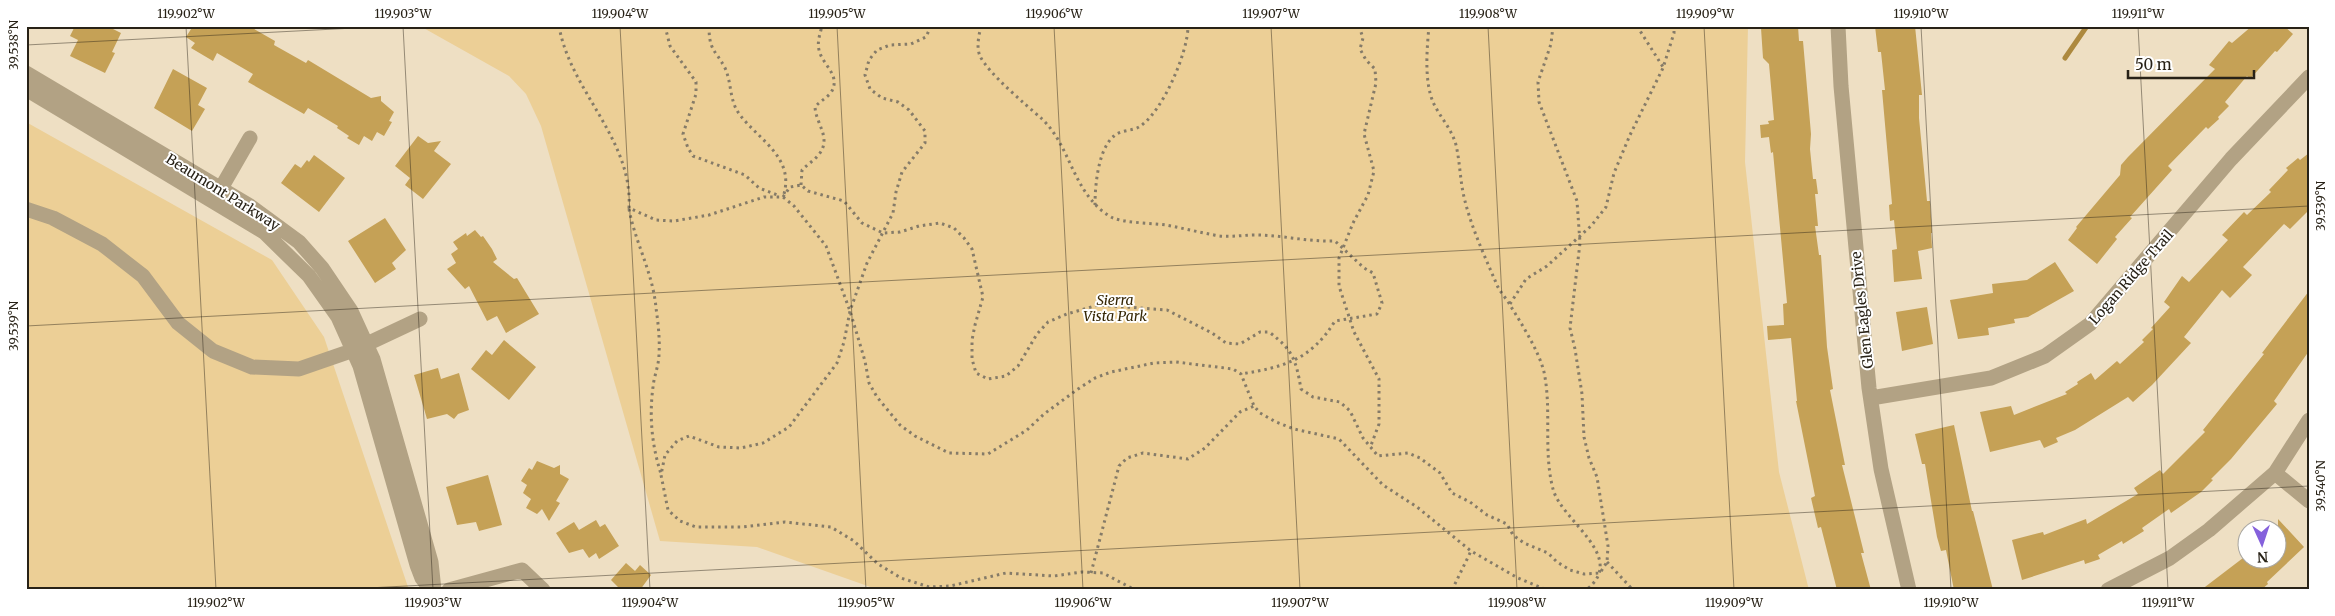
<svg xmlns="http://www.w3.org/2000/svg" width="2335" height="616" viewBox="0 0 2335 616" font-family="Merriweather,serif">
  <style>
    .green { fill: #eccf96 }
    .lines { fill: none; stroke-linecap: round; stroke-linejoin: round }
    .stream { stroke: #ad893e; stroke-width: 5 }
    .building { fill: #c5a156 }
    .path { stroke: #857b68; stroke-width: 3; stroke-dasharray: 2.5 4; stroke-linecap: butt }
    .minor { stroke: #b2a284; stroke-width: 15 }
    .ticks { fill: none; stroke: #282217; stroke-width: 1; stroke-opacity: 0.45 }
    .labels { text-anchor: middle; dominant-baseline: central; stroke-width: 4; stroke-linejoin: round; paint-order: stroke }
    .street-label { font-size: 14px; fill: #282217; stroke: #fff }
    .park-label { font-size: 14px; font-style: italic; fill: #362705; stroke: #fff }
    .neatline { fill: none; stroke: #282217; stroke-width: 2 }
    .ticks-label { font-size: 12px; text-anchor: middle; fill: #282217 }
  </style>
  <rect width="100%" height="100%" fill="#eedfc3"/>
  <path class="green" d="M420,26H1748L1745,162L1779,472L1809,590H879L757,547L660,541L541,126L526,94L509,76Z
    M26,122L272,260L324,337L409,590H26Z"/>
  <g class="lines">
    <path class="stream" d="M2065,58L2087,26"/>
  </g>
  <path class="building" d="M75,26H107L121,33L112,52L115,53L105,73L70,56L78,40L70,36Z
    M193,26H249L275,41L274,45L306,63L308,60L371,98L381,96V101L394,112L389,121L392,122L384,136L377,132L372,141L364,136L359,145L347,138L349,136L337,128L338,126L308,108L304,114L248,82L253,74L217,53L213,61L191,48L195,43L186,37Z
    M1798,26L1799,41H1803L1811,134L1810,149L1813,179H1816L1818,194H1815L1818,226H1815L1819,255H1821L1827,347L1833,389L1830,390L1845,465H1842L1864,553H1861L1871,590H1837L1821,527L1818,528L1811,498L1815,496L1796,401H1797L1791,338L1768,340L1767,326L1784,325L1783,304L1787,303L1773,152L1771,153L1769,137L1761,138L1760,125L1769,124L1768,121L1774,120L1769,64L1763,58L1761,28Z
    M1875,26H1915L1922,95H1919V118L1927,201H1930L1932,233H1931L1932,248L1918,251L1922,279L1894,282L1892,250L1897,249L1894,220L1890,221L1889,205L1892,204L1882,90H1885L1881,52H1878Z
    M2252,26H2284L2293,34L2277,52L2275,51L2250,79L2247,76L2225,102L2229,106L2218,117L2219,119L2208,129L2206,127L2168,166L2172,170L2130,217L2132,218L2115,237L2117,239L2097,264L2068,240L2077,228L2076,227L2120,175L2121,165L2128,157L2215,69L2209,65L2229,41L2232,43Z
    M173,69L207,88L198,105L205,109L192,131L154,108Z
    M418,136L428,143L441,141L434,151L451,164L423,199L405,185L410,178L395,166Z
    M2309,153V210L2290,229L2284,224L2243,267L2252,275L2230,298L2222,290L2184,337L2191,343L2152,385L2133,402L2128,397L2075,430L2056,438L2058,442L2044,448L2040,440L1990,452L1980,412L2011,406L2014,415L2067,394L2065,392L2078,384L2077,382L2091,373L2095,380L2117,361L2120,364L2144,342L2142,340L2153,329L2151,328L2170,307L2164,302L2182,276L2189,282L2228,240L2222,235L2244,212L2247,215L2271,192L2269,190L2288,170L2286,168L2298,158L2300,160Z
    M314,155L345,178L319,212L281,183L295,164L301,168L307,160L309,162Z
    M385,218L406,250L392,263L396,269L375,283L348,241Z
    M475,230L481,237L483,236L492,249L497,259L493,262L514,279L517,278L539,314L506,333L497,316L487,321L469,286L465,289L447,269L456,263L451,254L458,249L453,242L466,233L467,236Z
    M2055,262L2074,291L2028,317L2014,319L2015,323L1988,328L1989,335L1958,339L1950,300L1993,293L1992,284L2027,280Z
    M2309,291V351L2274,401L2277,404L2231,459L2211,479L2213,480L2201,492L2171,513L2169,509L2142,528L2144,531L2123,544L2122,541L2098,555L2100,559L2085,564L2084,560L2022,580L2012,540L2043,532L2044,535L2086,519L2087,524L2138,494L2134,488L2160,470L2163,474L2205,432L2203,430L2264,354L2262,353Z
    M1927,307L1933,344L1902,351L1896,312Z
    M504,340L536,367L509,400L471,369L486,350L492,355Z
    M438,368L441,379L459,373L469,410L458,414L454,419L447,414L427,419L414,375Z
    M1954,425L1972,511H1973L1993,590H1954L1946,550L1941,551L1937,537L1925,464H1922L1915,434Z
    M537,461L554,468L560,465V474L569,479L556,501L560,503L549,521L542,509L537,514L526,508L531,499L523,493L527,485L521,481L529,468L532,470Z
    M488,475L502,525L479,531L476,522L457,525L446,487Z
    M2278,519L2304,547L2267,582L2268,584L2261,590H2201L2243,558H2278Z
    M596,520L600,527L605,524L619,546L599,559L596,553L589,558L583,549L569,553L556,533L574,522L579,530Z
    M626,563L635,571L640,565L651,575L640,590H621L611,580Z"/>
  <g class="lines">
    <path class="path" d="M559,26C570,91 633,139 629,208L656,220L674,221L709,215L764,197H783L794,206L826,246L850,311L865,361L869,383L877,397L900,425L915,436L949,453L988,454L1027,430L1044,414L1078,389L1095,378L1111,372L1154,363L1176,362L1233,369L1241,374L1254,406L1260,413L1276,422L1294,429L1339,439L1383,485L1417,507L1471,551L1518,578L1547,590
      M665,26L670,46L696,82V94L683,134L688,148L693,156L745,175L759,188L780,196
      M709,26C709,51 715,49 725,68C732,83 729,101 740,115C759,140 794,157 784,194
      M931,26L926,37L911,44L890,45L877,50L869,60L865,75L870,89L882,98L898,102L909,110L925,131V143L902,172L896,192L893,213L867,263L850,311L844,342L837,363L789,427L763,443L741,448L719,447L689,436L677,441L665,455L661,475L668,510L680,521L696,527H743L785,522L831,527L854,541L878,564L901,578L929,587L950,586L1006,573L1054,576L1082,572L1103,573L1135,590
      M981,26C979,35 976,47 980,56C988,73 1026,105 1041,118C1067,142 1071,179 1095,204C1099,209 1107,215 1113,218C1126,223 1151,223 1166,225C1182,228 1198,232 1214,235C1228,238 1241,235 1255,235C1282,235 1308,242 1335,241L1364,268L1373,273L1382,303L1377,314L1335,321C1311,360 1284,367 1241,374
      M1359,26L1363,38L1360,49L1366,60L1375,69L1376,83L1364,134L1374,171L1368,195L1353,223L1339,258V286L1354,332L1379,379V424L1370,448
      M1429,26C1427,49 1424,80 1433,102C1439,116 1452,129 1456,145C1460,162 1460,180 1464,197C1471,227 1485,257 1497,285C1500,292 1506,298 1510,305C1521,323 1539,351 1544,372C1552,410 1543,451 1553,489C1561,521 1629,557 1586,590
      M1637,26L1663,67
      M801,185L802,170C808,164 816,159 820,153C831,137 816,124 815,107C819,102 825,99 830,94C843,76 822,65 819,50C817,42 820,34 822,26
      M783,197L790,187L801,185L808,191L844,201L862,223L883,233L900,232L919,226L940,223L954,228L964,238L972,249L983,297L975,325L972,340V359L976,373L988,379L1006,376L1018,366L1037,334L1048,322L1067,314L1098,305L1167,310L1212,333L1226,343L1240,344L1260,332H1269C1293,350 1296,360 1301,389L1313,397L1340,402L1350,411L1363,438L1378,456L1408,453L1420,458L1440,473L1452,493L1470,502L1487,515L1507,524L1513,535L1524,543L1548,553L1557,562L1570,570L1584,574L1600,573L1607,562L1608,546L1597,477L1589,458L1584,437L1582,394L1575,349L1570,328L1580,243L1577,201L1539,102L1538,82L1551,44L1553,26
      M1095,205C1095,186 1098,149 1114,136C1120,130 1132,131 1139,127C1162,113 1188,53 1188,26
      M629,209C635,242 653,273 656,308C658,322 660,339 659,354C659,365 654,376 653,387C649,417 652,446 661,474
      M1510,304L1526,279L1547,266L1591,226L1606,207L1614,173L1630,135L1663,68L1674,33V26
      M1607,562L1633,590
      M1091,573L1119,466L1127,458L1143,453L1188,459L1205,448L1240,412L1254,406
      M1452,590L1471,551"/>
    <path class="minor" d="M1838,26L1841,86L1869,388L1881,469L1909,590
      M26,73L250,206L299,242L322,268L351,311L373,359L431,562L434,590
      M26,89L264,232L309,276L338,317L360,366L417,565L422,578L431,590
      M216,197L250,138
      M26,209L53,218L102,244L143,276L178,323L213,351L252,367L299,369L354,350L420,319
      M1871,398L1991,378L2045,356L2090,324L2231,159L2309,77
      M2275,473L2309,501
      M449,590L522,570L543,590
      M2108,590L2170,558L2209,530L2275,473L2309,420"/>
  </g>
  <path class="ticks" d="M186,26L216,590M403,26L433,590M620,26L650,590M837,26L866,590M1054,26L1083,590M1271,26L1300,590M1488,26L1517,590M1704,26L1734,590M1921,26L1951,590M2138,26L2168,590M26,45L393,26M26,326L2309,206M330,590L2309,486"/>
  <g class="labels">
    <g class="street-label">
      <text transform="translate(223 192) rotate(32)">Beaumont Parkway</text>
      <text transform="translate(2131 277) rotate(-49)">Logan Ridge Trail</text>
      <text transform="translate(1862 310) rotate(-96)">Glen Eagles Drive</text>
    </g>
    <g class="park-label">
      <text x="1115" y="300">Sierra<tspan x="1115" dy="16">Vista Park</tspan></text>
    </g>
  </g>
  <rect width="2335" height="616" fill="none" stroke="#ffffff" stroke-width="55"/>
  <g transform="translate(2262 544) rotate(177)"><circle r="24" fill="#ffffff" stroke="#a9a7a2"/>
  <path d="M0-4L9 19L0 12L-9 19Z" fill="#8561dc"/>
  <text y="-8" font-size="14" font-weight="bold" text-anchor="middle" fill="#282217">N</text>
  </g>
  <path d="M2128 70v8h126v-8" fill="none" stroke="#282217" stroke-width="2.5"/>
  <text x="2135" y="70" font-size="15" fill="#282217" stroke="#ffffff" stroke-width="4" paint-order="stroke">50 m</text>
  <rect x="28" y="28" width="2280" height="560" class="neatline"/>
  <g class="ticks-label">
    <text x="186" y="18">119.902°W</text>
    <text x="403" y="18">119.903°W</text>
    <text x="620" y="18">119.904°W</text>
    <text x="837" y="18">119.905°W</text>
    <text x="1054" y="18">119.906°W</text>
    <text x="1271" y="18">119.907°W</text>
    <text x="1488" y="18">119.908°W</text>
    <text x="1705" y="18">119.909°W</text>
    <text x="1921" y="18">119.910°W</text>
    <text x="2138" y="18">119.911°W</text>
    <text transform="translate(14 45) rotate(-90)" y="4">39.538°N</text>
    <text transform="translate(2321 206) rotate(-90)" y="4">39.539°N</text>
    <text transform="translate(14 326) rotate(-90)" y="4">39.539°N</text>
    <text transform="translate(2321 486) rotate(-90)" y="4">39.540°N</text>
    <text x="216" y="607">119.902°W</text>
    <text x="433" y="607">119.903°W</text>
    <text x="650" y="607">119.904°W</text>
    <text x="866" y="607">119.905°W</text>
    <text x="1083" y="607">119.906°W</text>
    <text x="1300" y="607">119.907°W</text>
    <text x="1517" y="607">119.908°W</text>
    <text x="1734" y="607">119.909°W</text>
    <text x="1951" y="607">119.910°W</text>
    <text x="2168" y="607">119.911°W</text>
  </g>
</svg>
